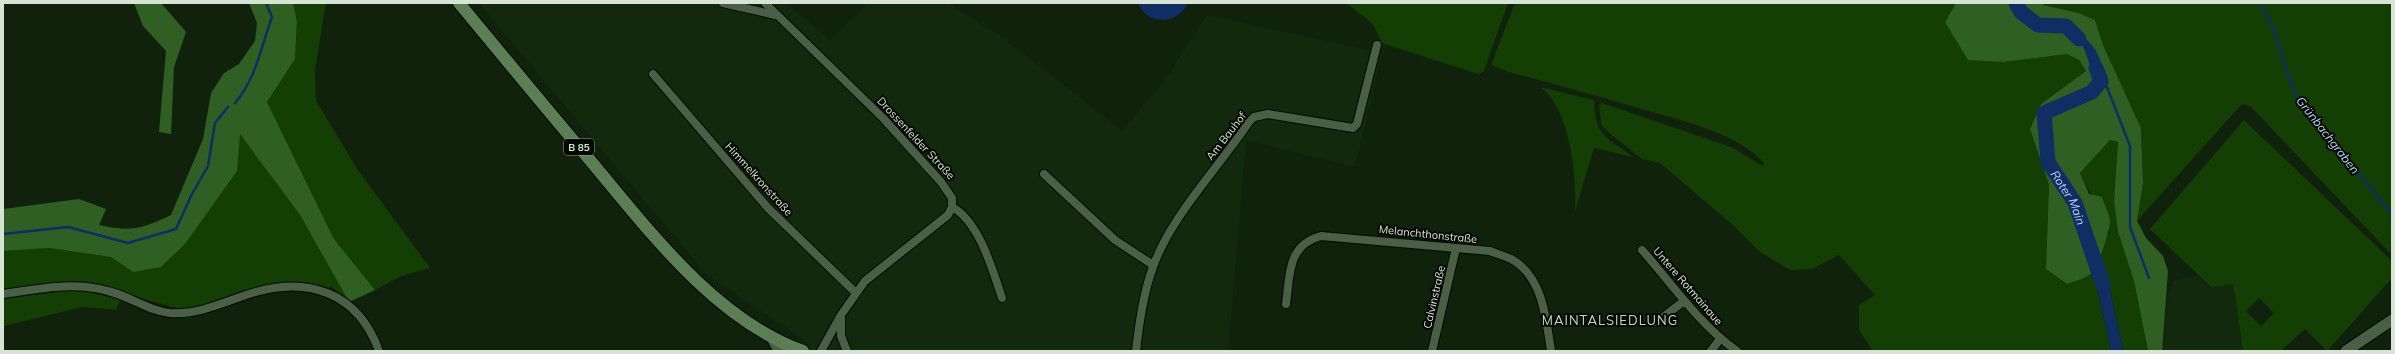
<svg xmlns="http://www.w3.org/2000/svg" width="2395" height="354" viewBox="0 0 2395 354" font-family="Mulish,sans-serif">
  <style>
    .built { fill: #13290d }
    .green { fill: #133e04; fill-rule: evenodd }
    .forest { fill: #2f5f23 }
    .water { fill: #102d64 }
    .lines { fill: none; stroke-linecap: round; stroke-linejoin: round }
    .stream { stroke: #102d64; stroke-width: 2.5 }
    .river { stroke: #102d64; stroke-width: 15 }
    .street-casing { stroke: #000b00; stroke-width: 10 }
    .secondary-casing { stroke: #000b00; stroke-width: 13 }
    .primary-casing { stroke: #000b00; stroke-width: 14 }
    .street { stroke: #4b5f46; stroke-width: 8 }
    .secondary { stroke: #4b5f46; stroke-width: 11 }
    .primary { stroke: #5c7e54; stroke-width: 12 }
    .labels { text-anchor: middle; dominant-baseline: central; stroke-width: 4; stroke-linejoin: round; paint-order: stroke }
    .shield { fill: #040a03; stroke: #98a295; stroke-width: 1 }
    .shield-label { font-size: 10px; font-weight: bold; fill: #d7e3d4 }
    .street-label { font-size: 11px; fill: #d7e3d4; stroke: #040a03 }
    .water-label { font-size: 12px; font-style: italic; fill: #bdd1f4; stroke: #040a03 }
    .quarter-label { font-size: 13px; letter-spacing: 1px; fill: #c2dabd; stroke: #040a03 }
  </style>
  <rect width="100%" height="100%" fill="#11220c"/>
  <path class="built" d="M479,3H786L830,40L868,3H948L1005,39L1122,131L1163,83L1207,15L1382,53L1355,167L1246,140L1228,351H809L810,344L706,274Z
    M2197,275L2211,287L2233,284L2243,351H2162L2166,307L2173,281Z"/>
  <path class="green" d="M293,3H326L315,70L316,101L358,170L430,268L401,276L375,290L334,239L267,102L295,59L297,21Z
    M1346,3H1508L1484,71L1478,74L1382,43L1373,24Z
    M1515,3H1956L1945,22L2003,62L2068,54L2079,60L2086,71L2041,104L2030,129L2049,185L2046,269L2067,284L2094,273L2111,351H1873L1859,330V305L1875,295L1839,255L1812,269L1790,270L1760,252L1734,226L1660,163L1642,159L1608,132L1601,124L1599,104L1602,103L1731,147L1763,166L1764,163C1737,131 1667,117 1628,105C1589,94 1551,83 1512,73L1491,65Z
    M2043,3H2392V255L2251,107L2245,104L2240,106L2137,221L2143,183L2141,128L2103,45L2095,20L2079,13L2043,5Z
    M1540,87L1594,100C1595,137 1606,136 1633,157L1594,148L1575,211C1577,178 1570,107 1540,87Z
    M2244,120L2392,261V278L2327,351L2305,329L2281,351H2243L2233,284L2211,287L2150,229ZM2259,298L2274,313L2261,326L2246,311Z
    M240,133L300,215L349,302L332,287L270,292L184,310L79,281L3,291V251L49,248L111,257L133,272L185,244L210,208Z
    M2110,140L2118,142L2114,201L2118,232L2134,281L2148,351H2123L2107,275L2100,261L2104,239L2110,232L2080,173Z
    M78,289L120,300L116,310L83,307L3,326V299Z"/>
  <path class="forest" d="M134,3H161L186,32L174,67L171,134L159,132L166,51L143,26Z
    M249,3H293L297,21L295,59L267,102L334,239L375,290L349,302L300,215L240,134L237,171L185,244L161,267L133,272L111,257L49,248L3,251V209L79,199L106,209L99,225C131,232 142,229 171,215L203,139L211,93L224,73L239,64L255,41L257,23Z
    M1956,3H2043V5L2079,13L2095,20L2103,45L2141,128L2143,183L2137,221L2146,238L2163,256L2168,271L2162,351H2148L2134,281L2118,232L2114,201L2118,142L2110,140L2080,173L2089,194L2102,197C2104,204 2109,213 2110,221C2111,227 2098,267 2093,272C2087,278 2075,281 2067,284L2046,269L2049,185L2030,129L2041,104L2086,71L2079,60L2067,54L2003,62L1968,60L1945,22Z"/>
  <path class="water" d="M1138,3H1188C1177,25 1148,26 1138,3Z
    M2067,23C2087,40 2099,46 2104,74C2105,80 2107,85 2102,88C2090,78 2090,59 2082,45C2079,42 2067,34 2063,29Z
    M2101,262L2107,275L2123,351H2111L2094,273Z"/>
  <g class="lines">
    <path class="stream" d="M2259,3C2280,30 2282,72 2300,102L2392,214
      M2102,81L2105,82L2130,146V227L2149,278
      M235,103C256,79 261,47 272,17L266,3
      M3,234L68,227L128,243L176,229L192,194L208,166L215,123L228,107"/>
    <g class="river">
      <path d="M2016,3L2021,12L2038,25L2066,26L2079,39"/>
      <path id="s1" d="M2096,68L2101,81L2092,92L2044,113L2048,162L2075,203L2103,285"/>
    </g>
    <g class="street-casing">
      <path id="street" d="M723,3L775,15
        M765,3L883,118L941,182L952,198V207L948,215L865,281L841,315L821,351
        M653,74L768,208L855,292
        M1044,174L1115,240L1153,265
        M952,207C979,221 993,271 1002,298
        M1642,250C1673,285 1699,324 1737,351
        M3,294C38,289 73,281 108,291C129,296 149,311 170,313C198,315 224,302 249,294C307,275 358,292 379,351
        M1286,304C1290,275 1287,245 1321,236L1490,251C1497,254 1506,256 1513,260C1543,278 1546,319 1551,351
        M841,317V336L847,351
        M1657,322L1684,301
        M1136,351C1139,323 1143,294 1153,267C1171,216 1219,167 1249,122L1254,117L1268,114L1353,128L1357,124L1377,45
        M1432,351L1456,248
        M1711,351L1720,339"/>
    </g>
    <g class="secondary-casing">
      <path id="secondary" d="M771,336L779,351
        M2346,351L2392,320"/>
    </g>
    <g class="primary-casing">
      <path id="primary" d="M459,3C502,55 545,107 589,159C648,229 714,319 803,351"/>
    </g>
    <use href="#street" class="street"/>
    <use href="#secondary" class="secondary"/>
    <use href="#primary" class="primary"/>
  </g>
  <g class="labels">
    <rect class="shield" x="564" y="139" width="30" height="16" rx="3"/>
    <g class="shield-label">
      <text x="579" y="147">B 85</text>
    </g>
    <g class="street-label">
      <text transform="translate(1226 136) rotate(-52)">Am Bauhof</text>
      <text transform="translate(916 138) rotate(47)">Drossenfelder Straße</text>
      <text transform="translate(759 179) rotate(48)">Himmelkronstraße</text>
      <text transform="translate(1428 234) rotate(6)">Melanchthonstraße</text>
      <text transform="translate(1688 286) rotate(49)">Untere Rotmainaue</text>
      <text transform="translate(1434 297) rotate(-77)">Calvinstraße</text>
    </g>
    <g class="water-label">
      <text transform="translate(2328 135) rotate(52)">Grünbachgraben</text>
      <text stroke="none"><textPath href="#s1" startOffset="171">Roter Main</textPath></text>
    </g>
    <g class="quarter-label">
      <text x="1610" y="320">MAINTALSIEDLUNG</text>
    </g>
  </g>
  <rect width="2395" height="354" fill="none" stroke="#d7e3d4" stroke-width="8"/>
</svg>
